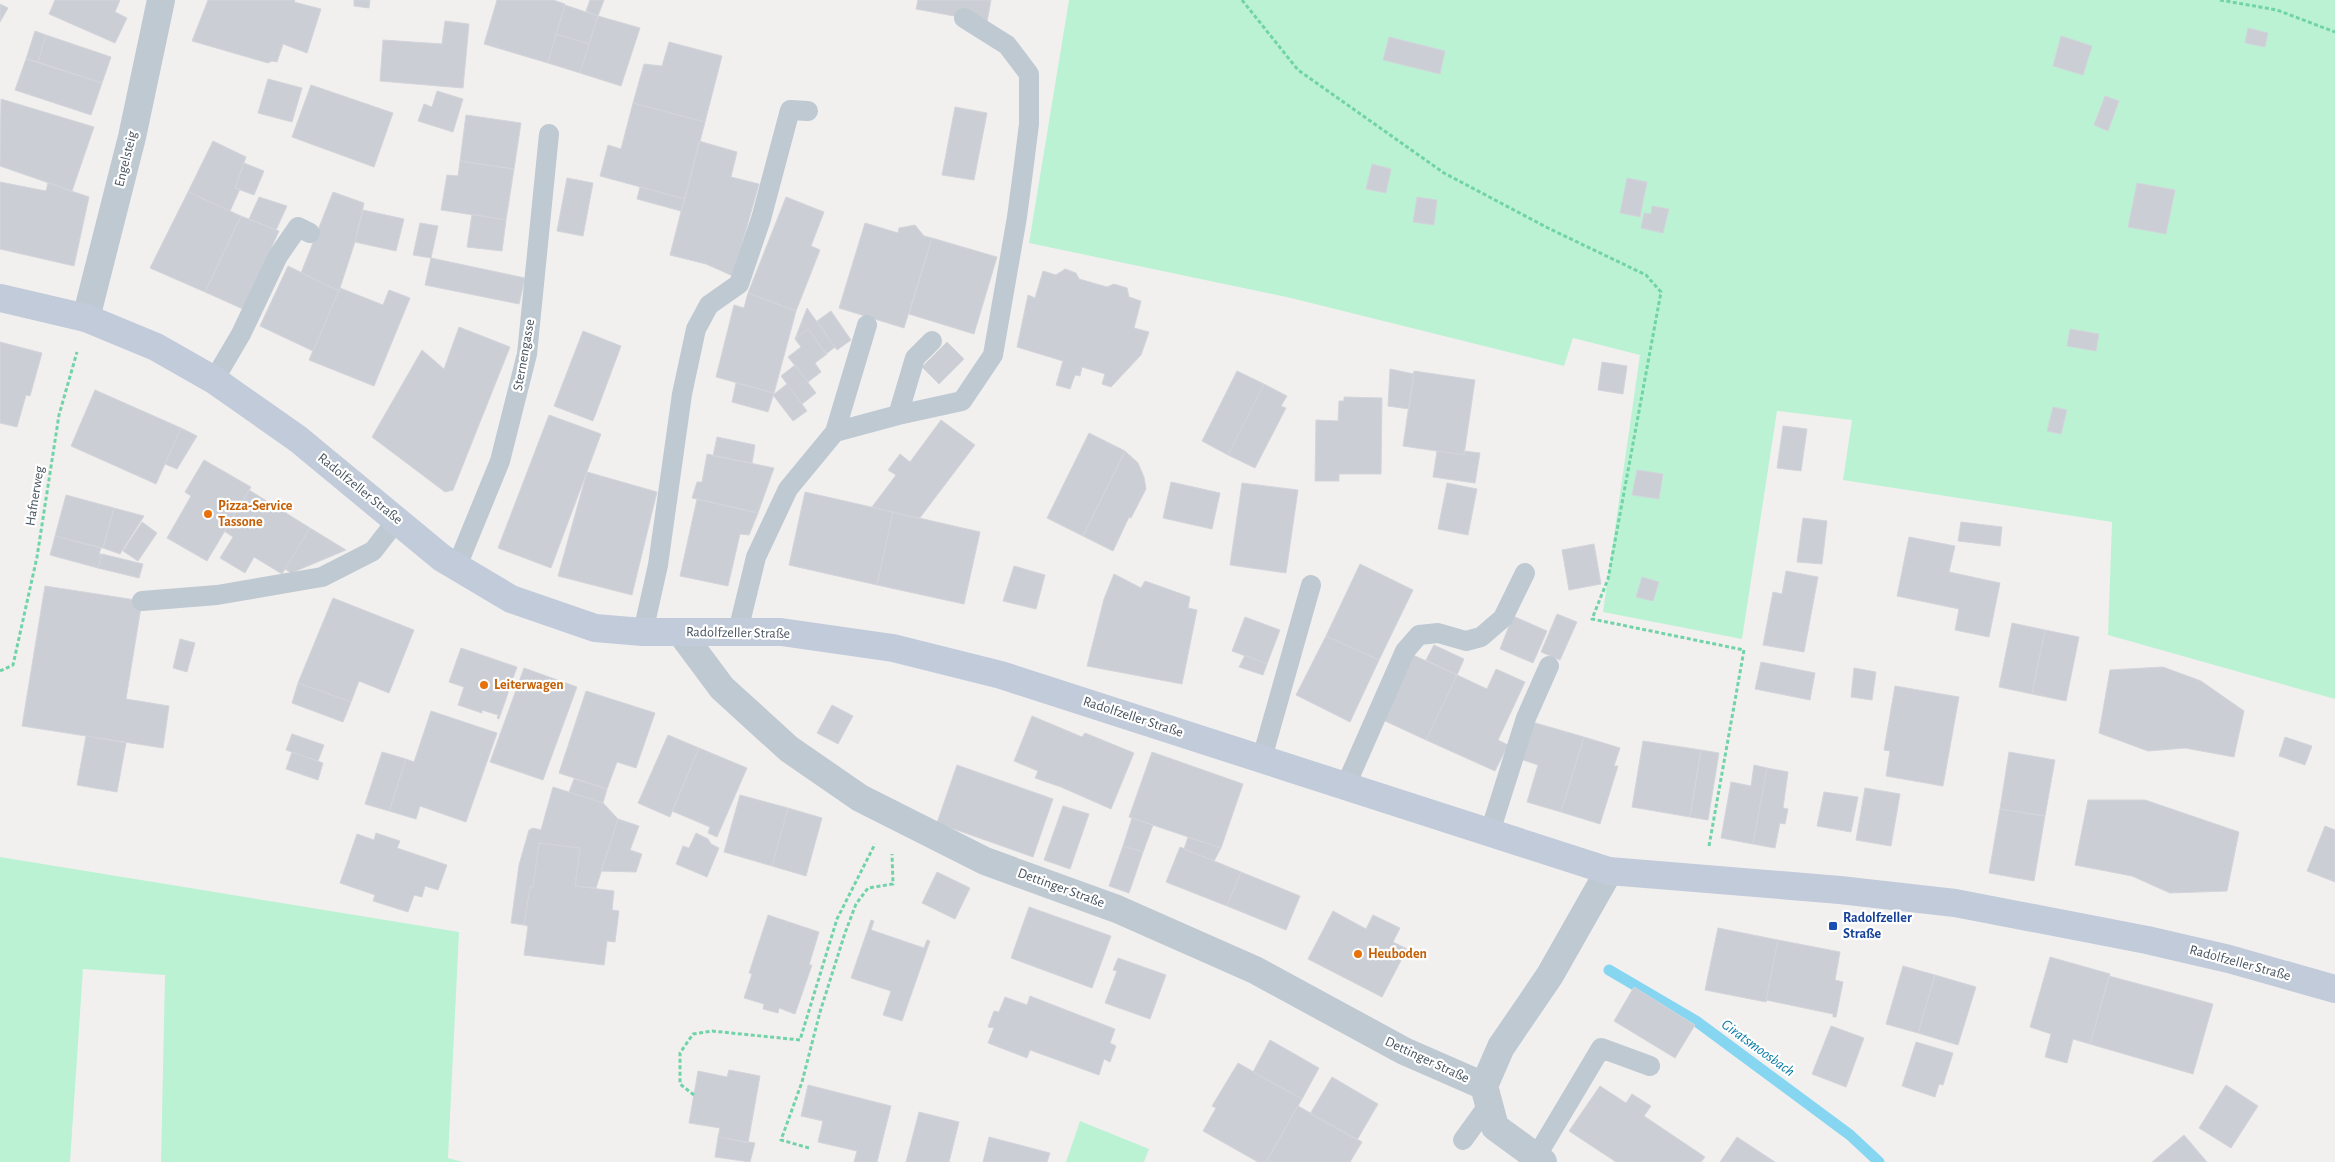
<svg xmlns="http://www.w3.org/2000/svg" width="2335" height="1162" viewBox="0 0 2335 1162" font-family="'Alegreya Sans',sans-serif">
  <style>
    .green { fill: #bbf2d4 }
    .lines { fill: none; stroke-linecap: round; stroke-linejoin: round }
    .stream { stroke: #86d6f2; stroke-width: 11 }
    .building { fill: #cbced5; stroke: #d3d5db }
    .path { stroke: #71d3a8; stroke-width: 3; stroke-dasharray: 4 2.5; stroke-linecap: butt }
    .lane { stroke: #bfc9d2; stroke-width: 20 }
    .street { stroke: #bfc9d2; stroke-width: 28 }
    .secondary { stroke: #c1cbda; stroke-width: 28 }
    .food-dot { fill: #e8710a; stroke: #fff; stroke-width: 2 }
    .transit-dot { fill: #1a4fb4; stroke: #fff; stroke-width: 2 }
    .labels { text-anchor: middle; dominant-baseline: central; stroke-width: 4.5; stroke-linejoin: round; paint-order: stroke }
    .street-label { font-size: 14px; fill: #46525e; stroke: #fff }
    .food-label { font-size: 14px; font-weight: bold; fill: #c56008; stroke: #fff; text-anchor: start }
    .transit-label { font-size: 14px; font-weight: bold; fill: #164399; stroke: #fff; text-anchor: start }
    .water-label { font-size: 15px; font-style: italic; fill: #047aa5; stroke: #fff }
  </style>
  <rect width="100%" height="100%" fill="#f2f0ef"/>
  <path class="green" d="M1069,0H2335V699L2108,635L2112,522L1843,480L1852,420L1777,411L1742,639L1603,612L1640,355L1573,338L1564,366L1291,298L1029,243Z
    M0,857L459,932L448,1158L463,1162H161L165,975L83,969L70,1162H0Z
    M1080,1121L1149,1149L1144,1162H1066Z"/>
  <g class="lines">
    <path class="stream" d="M1609,970L1696,1021L1850,1135L1879,1162"/>
  </g>
  <path class="building" d="M55,0H120L115,12L127,18L115,43L49,14Z
    M208,0H295L294,2L321,9L307,53L283,44L277,62L272,61L268,63L192,41Z
    M354,0H370L369,8L354,6Z
    M497,0H553L565,4L548,63L484,44Z
    M590,0H604L598,16L586,11Z
    M918,0H991L987,22L916,9Z
    M0,4L8,8L0,22Z
    M565,5L598,16L589,44L556,34Z
    M598,16L640,28L621,86L580,73Z
    M445,21L469,24L463,88L380,81L383,40L442,44Z
    M2248,28L2268,33L2265,47L2245,43Z
    M35,31L46,35L38,62L26,59Z
    M556,34L589,44L580,73L548,63Z
    M46,35L111,57L102,83L38,62Z
    M2061,36L2092,46L2083,75L2053,66Z
    M1389,37L1445,51L1440,74L1383,60Z
    M669,42L722,56L705,122L633,103L644,64L662,66Z
    M26,59L102,83L91,115L15,90Z
    M268,79L302,88L292,122L258,113Z
    M311,85L393,113L374,167L292,137Z
    M437,91L463,99L453,132L418,121L424,104L432,107Z
    M2105,96L2119,101L2108,131L2094,125Z
    M1,99L94,127L72,191L0,166Z
    M633,103L705,122L685,199L600,176L608,145L621,149Z
    M955,107L987,113L974,180L942,175Z
    M466,115L521,123L514,169L460,161Z
    M213,141L246,157L235,188L240,189L230,211L188,192Z
    M699,141L737,152L731,177L759,184L733,276L706,264L670,255Z
    M460,161L514,169L506,220L441,210L447,175L458,176Z
    M244,163L264,171L254,195L235,188Z
    M1372,164L1391,169L1386,193L1366,189Z
    M567,178L593,183L583,236L557,231Z
    M1627,178L1647,182L1640,217L1620,213Z
    M0,182L46,191L48,183L89,197L74,266L0,249Z
    M2137,183L2175,190L2166,234L2128,227Z
    M640,187L685,199L681,211L637,199Z
    M188,192L241,216L205,292L150,268Z
    M333,192L364,203L355,242L339,291L301,273Z
    M259,197L287,206L276,230L249,219Z
    M786,197L824,212L811,246L820,250L796,311L748,293Z
    M1417,197L1437,200L1434,225L1413,222Z
    M1652,206L1669,209L1663,233L1641,228L1644,213L1651,214Z
    M363,210L404,219L396,251L355,242Z
    M472,214L506,220L502,251L467,247Z
    M241,216L279,231L243,309L205,292Z
    M420,223L438,226L431,258L413,255Z
    M865,223L898,233L899,228L915,225L924,236L932,238L904,328L839,308Z
    M932,238L997,257L974,334L909,314Z
    M431,258L525,278L519,304L425,285Z
    M288,266L339,291L313,351L260,326Z
    M1065,269L1076,273L1079,279L1107,287L1114,284L1127,288L1129,297L1141,301L1134,328L1149,332L1141,355L1111,387L1102,384L1105,374L1082,367L1080,376L1075,375L1070,389L1056,385L1063,361L1017,347L1028,295L1035,298L1043,271L1056,275Z
    M340,288L383,305L389,290L410,298L374,386L309,360Z
    M748,293L796,311L774,393L716,377L734,305L744,308Z
    M807,308L835,347L826,354L808,329L795,339Z
    M831,311L851,340L837,350L817,321Z
    M459,327L510,347L453,490L445,492L372,437L422,350L444,369Z
    M808,329L827,354L815,363L821,372L808,382L788,357L801,347L795,339Z
    M2070,329L2099,334L2096,351L2067,346Z
    M583,331L621,346L593,421L554,406Z
    M0,342L42,353L30,396L26,395L17,427L0,423Z
    M947,342L964,359L939,384L922,367Z
    M1602,362L1627,366L1623,394L1598,390Z
    M795,365L816,393L802,404L781,376Z
    M1390,369L1414,374L1409,409L1388,406Z
    M1237,371L1264,384L1228,455L1202,441Z
    M1414,371L1475,380L1464,455L1403,446Z
    M736,383L774,393L768,412L732,402Z
    M787,384L807,411L793,421L773,395Z
    M1264,384L1287,396L1281,406L1286,408L1255,468L1228,455Z
    M95,390L181,428L156,484L71,446Z
    M1344,397L1382,398L1381,474H1339V481H1315L1316,420L1338,421L1339,401H1344Z
    M2053,407L2067,410L2061,434L2047,431Z
    M549,415L601,434L551,568L498,548Z
    M941,420L975,445L919,519L872,507L896,475L888,470L900,454L910,462Z
    M1783,426L1807,429L1801,471L1777,468Z
    M181,428L197,436L177,469L165,464Z
    M1089,433L1125,451L1083,536L1047,518Z
    M717,437L755,445L752,463L713,456Z
    M1125,451L1138,463L1144,477L1146,489L1131,518L1129,517L1113,551L1083,536Z
    M1437,451L1464,455V451L1480,453L1475,483L1433,477Z
    M707,454L774,468L758,513L692,498L697,482H702Z
    M204,460L251,487L207,561L167,538L191,496L185,492Z
    M1637,470L1663,474L1659,499L1632,495Z
    M587,472L657,492L632,595L558,576Z
    M1171,482L1220,493L1212,529L1163,518Z
    M1242,483L1298,490L1286,573L1230,565Z
    M1447,483L1477,489L1468,535L1438,529Z
    M249,490L310,528L282,574L254,557L245,573L220,558L233,537L224,531Z
    M805,492L893,512L877,585L789,565Z
    M66,495L114,508L103,548L55,536Z
    M697,499L758,513L749,535L740,534L728,586L680,576Z
    M114,508L144,516L120,554L103,548Z
    M893,512L980,532L964,604L877,585Z
    M1803,518L1827,521L1822,564L1797,562Z
    M142,522L157,533L138,561L123,551Z
    M1961,522L2002,527L2000,546L1958,541Z
    M310,528L346,550L291,573L285,569Z
    M55,536L101,548L99,554H102L98,568L50,555Z
    M1909,537L1955,546L1949,572L2000,583L1989,637L1955,630L1959,609L1897,596Z
    M1594,544L1601,584L1569,590L1562,550Z
    M102,554L143,564L139,578L98,568Z
    M1360,564L1413,590L1379,660L1326,636Z
    M1014,566L1045,575L1036,609L1003,601Z
    M1786,571L1818,577L1804,652L1763,645L1773,592L1782,594Z
    M1114,574L1141,588L1145,581L1190,597L1188,608L1197,610L1182,684L1087,666L1104,599Z
    M1642,577L1659,582L1653,601L1636,597Z
    M45,586L142,601L126,699L169,706L163,748L22,726Z
    M333,598L414,630L389,693L359,681L351,702L298,683Z
    M1557,614L1577,622L1560,660L1541,652Z
    M1513,616L1547,631L1533,663L1500,649Z
    M1245,617L1280,630L1267,664L1232,651Z
    M2012,623L2045,630L2032,694L1999,687Z
    M2045,630L2079,637L2066,701L2032,694Z
    M1326,636L1379,660L1350,722L1296,695Z
    M180,639L195,643L187,672L173,668Z
    M1434,645L1464,659L1457,675L1426,660Z
    M461,648L517,667L499,719L497,718L498,715L482,710V713L458,705L464,687L449,682Z
    M1245,655L1267,664L1263,675L1239,667Z
    M1413,655L1457,675L1426,740L1383,720Z
    M1761,662L1815,673L1810,700L1755,689Z
    M2163,667L2201,681L2244,711L2234,757L2185,748L2148,751L2099,733L2110,670Z
    M524,668L577,687L543,780L490,762Z
    M1854,668L1876,672L1872,700L1851,697Z
    M1496,669L1525,682L1498,740L1508,745L1495,771L1426,740L1457,675L1487,689Z
    M298,683L351,702L343,722L292,703Z
    M1895,686L1959,697L1943,786L1886,776L1890,751L1884,750Z
    M586,691L655,713L636,768L617,762L607,789L559,773Z
    M832,705L853,716L838,744L817,733Z
    M431,711L497,733L466,822L420,806L416,819L389,811L406,759L414,762Z
    M1032,716L1082,737L1085,733L1134,753L1111,809L1061,787L1035,778L1038,771L1014,761Z
    M1532,722L1584,737L1561,812L1527,802L1538,765L1520,759Z
    M292,734L324,745L318,761L286,750Z
    M668,735L699,748L670,817L638,803Z
    M86,736L126,743L117,792L77,785Z
    M1584,737L1620,748L1614,766H1618L1600,824L1561,812Z
    M2285,737L2312,746L2305,765L2279,756Z
    M1643,741L1701,750L1690,817L1632,807Z
    M699,748L747,768L717,837L708,833L710,827L672,811Z
    M1701,750L1719,753L1708,820L1690,817Z
    M292,752L323,763L318,780L286,769Z
    M382,752L406,759L389,811L365,804Z
    M1152,752L1243,784L1221,848L1129,817Z
    M2009,752L2055,760L2045,816L2000,809Z
    M957,765L1053,799L1033,857L937,823Z
    M1754,765L1767,768L1753,844L1721,838L1731,782L1751,786Z
    M1767,768L1788,772L1783,808L1788,809L1785,824L1780,823L1775,848L1753,844Z
    M574,779L607,789L603,803L569,792Z
    M553,787L603,803L618,819L596,888L575,886L580,848L539,843L533,887H530L524,925L511,923L519,865L529,830L533,828L541,830Z
    M1865,788L1900,794L1891,846L1856,840Z
    M1824,792L1858,797L1851,832L1817,826Z
    M740,795L788,808L772,866L724,852Z
    M2088,800H2145L2239,832L2227,891L2170,893L2132,876L2075,865Z
    M1063,806L1089,814L1070,869L1044,860Z
    M788,808L822,818L806,876L772,866Z
    M2000,809L2045,816L2034,881L1989,873Z
    M1132,818L1153,825L1143,852L1123,846Z
    M618,819L639,826L630,850L642,854L636,872L601,871Z
    M2325,826L2335,830V882L2307,871Z
    M376,833L400,841L397,848L447,865L438,890L425,886L422,897L414,895L408,912L373,901L375,895L340,883L357,834L374,840Z
    M696,833L708,839L711,844L719,848L707,877L676,864L683,846L689,848Z
    M1188,837L1221,848L1214,861L1184,849Z
    M539,843L580,848L575,886L614,891L612,910L619,911L615,942L607,941L604,965L524,955L528,926L524,925L530,887H533Z
    M1123,846L1143,852L1129,893L1109,886Z
    M1180,847L1241,872L1227,906L1166,882Z
    M937,872L970,888L955,919L922,903Z
    M1241,872L1300,896L1286,930L1227,906Z
    M1029,907L1111,936L1092,988L1011,958Z
    M1333,911L1366,929L1373,915L1400,928L1393,942L1407,949L1382,997L1308,959Z
    M768,915L819,932L809,965H812L795,1014L779,1008L778,1013L763,1009L764,1004L744,998L752,974L749,973Z
    M871,920L874,921L871,930L924,948L927,940L930,941L902,1021L883,1015L891,991L851,978Z
    M1718,928L1778,940L1766,1002L1705,990Z
    M1778,940L1840,952L1835,980L1843,982L1836,1017H1833V1014L1766,1000Z
    M2050,957L2110,974L2090,1044L2073,1039L2067,1063L2045,1057L2051,1034L2030,1027Z
    M1118,958L1166,975L1150,1019L1105,1003L1117,971L1113,970Z
    M1903,966L1935,975L1918,1033L1886,1024Z
    M1935,975L1976,987L1958,1045L1918,1033Z
    M2109,976L2213,1004L2193,1074L2090,1044Z
    M1634,987L1695,1025L1675,1058L1614,1021Z
    M1030,996L1115,1029L1110,1043L1116,1046L1110,1062L1104,1059L1099,1075L1030,1050L1027,1058L988,1043L994,1028L988,1027L994,1011L999,1012L1005,997L1027,1005Z
    M1831,1026L1864,1038L1846,1087L1812,1074Z
    M1270,1040L1319,1068L1302,1099L1253,1072Z
    M1916,1042L1953,1053L1943,1085L1939,1084L1935,1097L1902,1086Z
    M1238,1063L1302,1099L1266,1162H1258L1203,1131L1216,1108L1212,1106Z
    M729,1070L760,1076L748,1143L718,1137L720,1128L689,1123L698,1071L727,1077Z
    M1332,1077L1378,1104L1357,1140L1310,1114Z
    M808,1085L891,1106L877,1162H854L857,1151L818,1142L823,1121L801,1116Z
    M2226,1085L2258,1106L2231,1148L2199,1128Z
    M1600,1086L1626,1103L1632,1094L1651,1106L1644,1116L1705,1157L1701,1162H1616L1569,1131Z
    M1298,1106L1362,1142L1350,1162H1266Z
    M919,1112L959,1122L949,1162H906Z
    M2184,1135L2207,1162H2152Z
    M718,1137L755,1143L750,1162L715,1157Z
    M989,1137L1050,1153L1047,1162H983Z
    M1737,1137L1775,1162H1720Z"/>
  <g class="lines">
    <path class="path" d="M1242,0L1298,70L1444,173L1548,228L1646,275L1661,292L1608,579L1592,619L1744,650L1709,846
      M2220,0L2277,10L2335,32
      M0,671L13,665L37,557L59,415L77,352
      M694,1095L680,1084V1053L693,1034L712,1031L800,1040L837,919L875,844
      M809,1148L781,1140L802,1082L820,1012L845,933L856,904L868,888L893,884L892,854"/>
    <path class="lane" d="M214,380L241,334L278,256L298,227L310,233
      M898,415L962,401L993,355L1017,217L1024,164L1029,124V74L1007,45L964,18
      M835,432L867,325
      M457,566L500,461L527,354L549,134
      M142,601L217,595L322,577L373,551L397,520
      M738,631L756,557L788,489L835,432L898,415L915,358L932,341
      M643,632L658,565L682,394L696,329L709,305L739,284L761,219L790,110L808,111
      M1262,758L1311,585
      M1346,785L1405,651L1419,635L1438,633L1466,641L1481,637L1503,618L1525,573
      M1490,832L1526,718L1549,666
      M1463,1140L1489,1104
      M1536,1157L1601,1048L1650,1066"/>
    <path class="street" d="M86,318L132,137L161,0
      M681,633L722,688L789,749L860,798L985,861L1117,909L1255,970L1404,1051L1484,1086
      M1543,1162L1495,1127L1484,1086L1501,1047L1550,975L1609,871"/>
    <path class="secondary" d="M0,298L86,318L156,347L214,380L298,439L442,558L511,599L595,628L643,632H781L893,648L1001,675L1609,871L1840,890L1955,903L2147,940L2229,959L2335,989"/>
  </g>
  <g class="food-dot">
    <circle cx="208" cy="514" r="5"/>
    <circle cx="484" cy="685" r="5"/>
    <circle cx="1358" cy="954" r="5"/>
  </g>
  <rect class="transit-dot" x="1828" y="921" width="10" height="10" rx="2.5"/>
  <g class="labels">
    <g class="street-label">
      <text transform="translate(126 159) rotate(-76)">Engelsteig</text>
      <text transform="translate(524 355) rotate(-80)">Sternengasse</text>
      <text transform="translate(360 489) rotate(39)">Radolfzeller Straße</text>
      <text transform="translate(35 496) rotate(-81)">Hafnerweg</text>
      <text transform="translate(738 633) rotate(1)">Radolfzeller Straße</text>
      <text transform="translate(1133 717) rotate(18)">Radolfzeller Straße</text>
      <text transform="translate(1061 888) rotate(20)">Dettinger Straße</text>
      <text transform="translate(2240 963) rotate(15)">Radolfzeller Straße</text>
      <text transform="translate(1427 1060) rotate(25)">Dettinger Straße</text>
    </g>
    <g class="food-label">
      <text x="218" y="506">Pizza-Service<tspan x="218" dy="16">Tassone</tspan></text>
      <text x="494" y="685">Leiterwagen</text>
      <text x="1368" y="954">Heuboden</text>
    </g>
    <g class="transit-label">
      <text x="1843" y="918">Radolfzeller<tspan x="1843" dy="16">Straße</tspan></text>
    </g>
    <g class="water-label">
      <text transform="translate(1758 1048) rotate(36)">Giratsmoosbach</text>
    </g>
  </g>
</svg>
